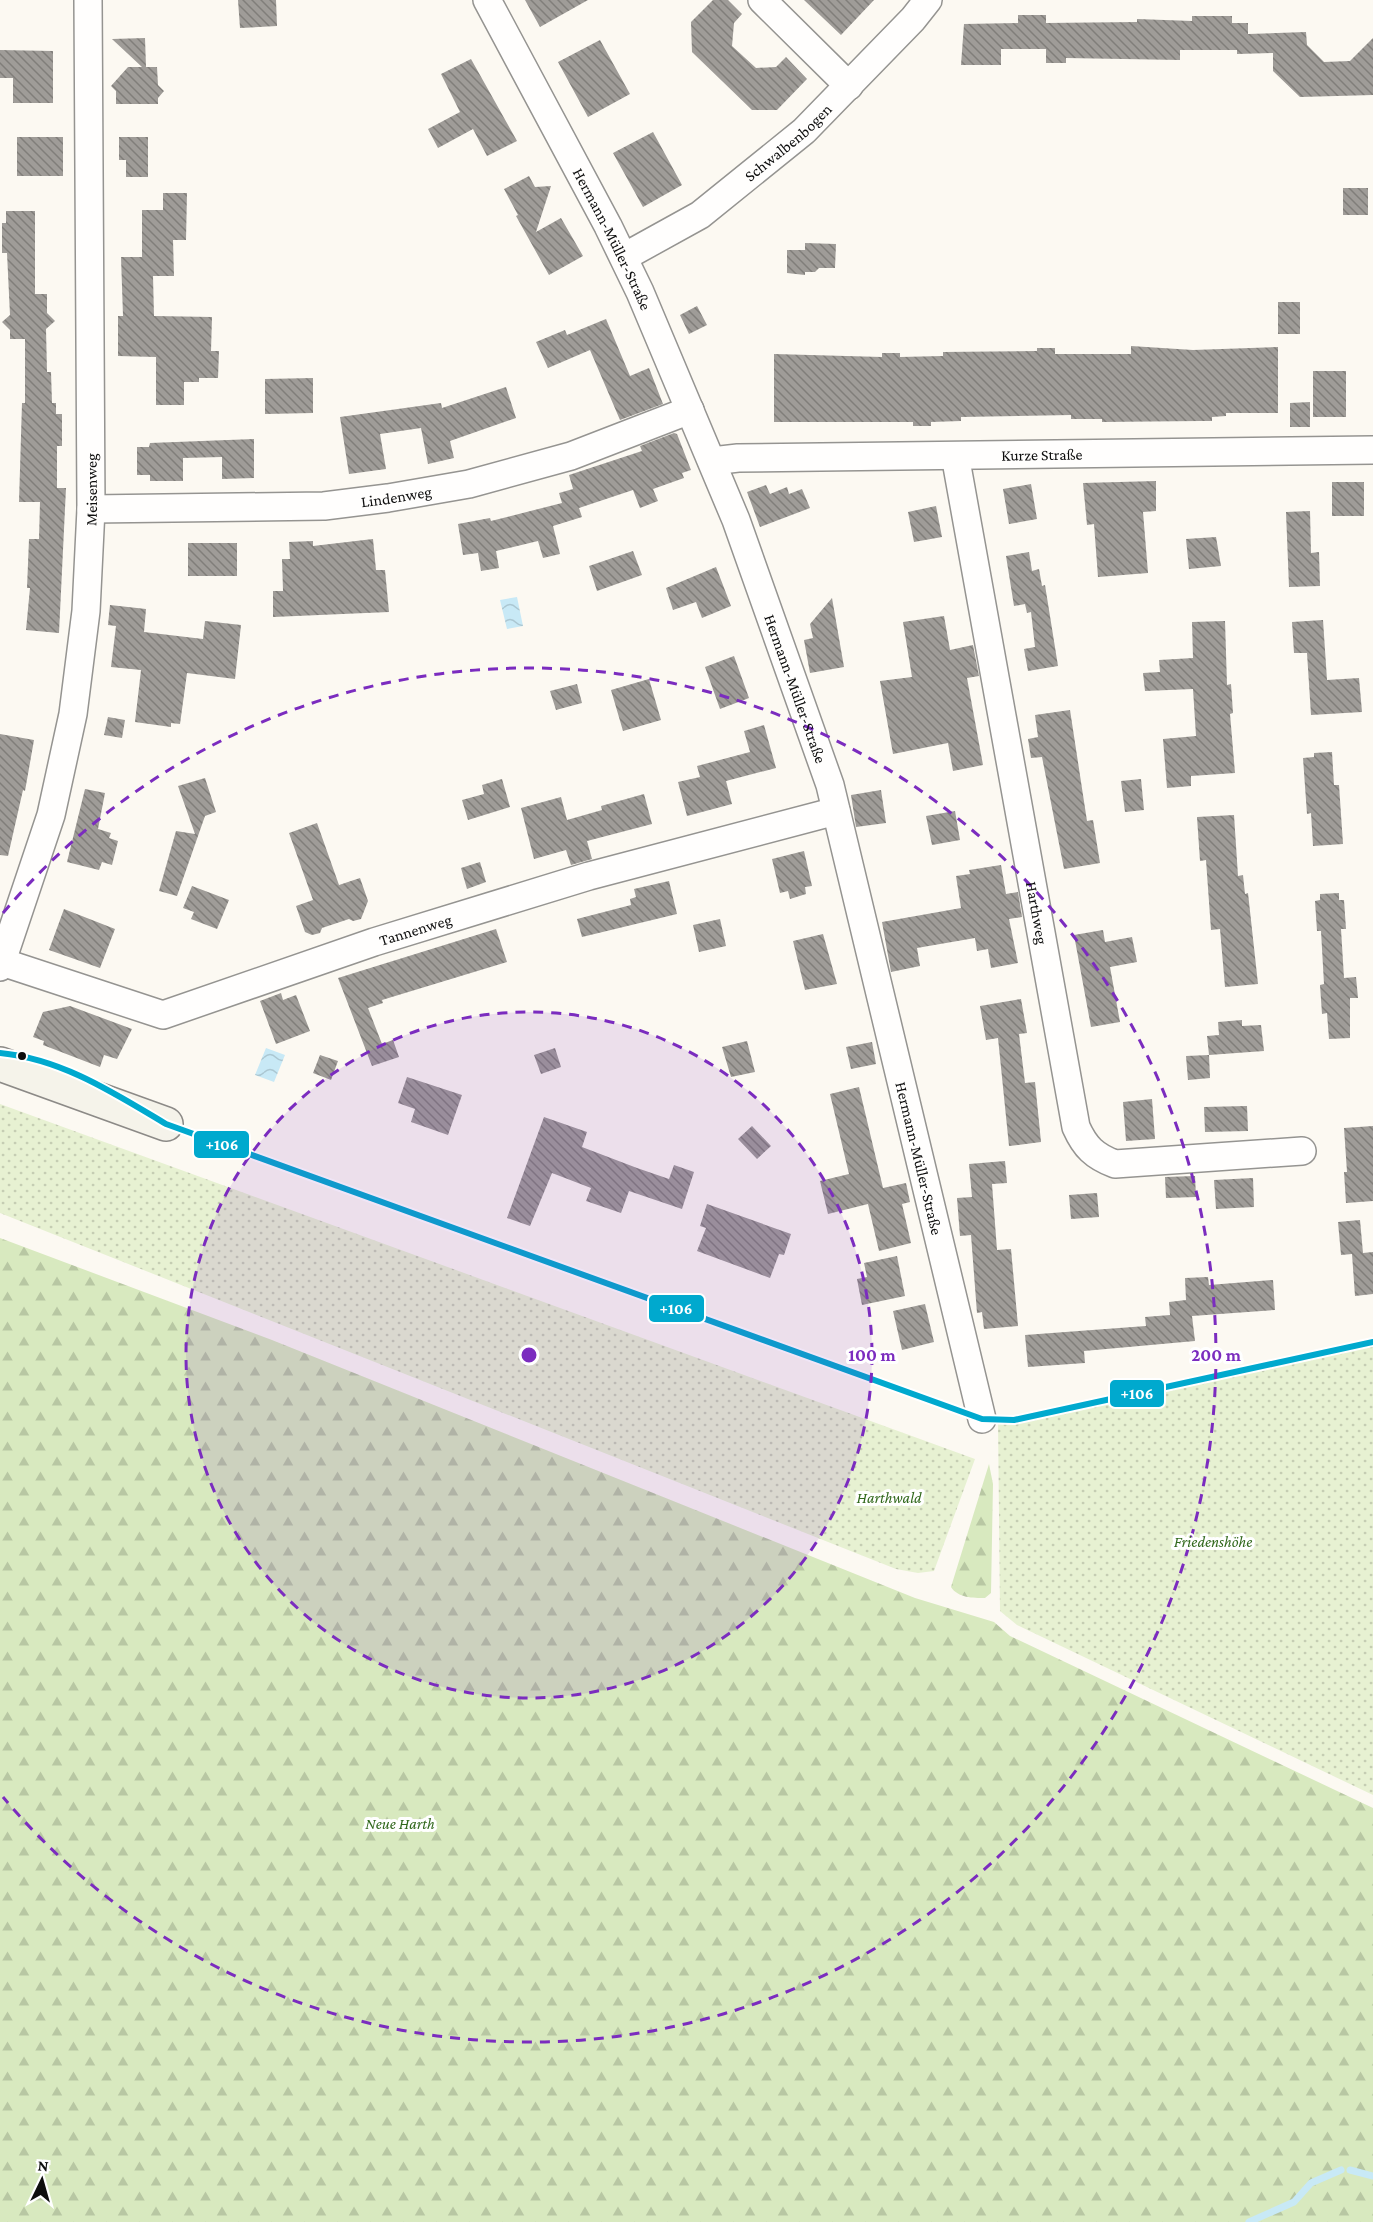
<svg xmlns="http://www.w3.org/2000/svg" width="1373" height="2222" viewBox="0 0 1373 2222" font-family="'Crimson Pro',serif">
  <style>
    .grass { fill: url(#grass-dots) }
    .forest { fill: url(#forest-firs) }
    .water { fill: url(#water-waves) }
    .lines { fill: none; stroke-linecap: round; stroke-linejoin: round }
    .stream { stroke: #c8e9f6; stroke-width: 7 }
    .building { fill: url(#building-back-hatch) }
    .minor-casing { stroke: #959491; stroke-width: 30 }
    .secondary-casing { stroke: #8c8a87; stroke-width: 36 }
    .minor { stroke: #fffefd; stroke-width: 27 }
    .secondary { stroke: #f5f3ea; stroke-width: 33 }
    .bus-1-casing { stroke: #fff; stroke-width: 10 }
    .bus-1 { stroke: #00a9ce; stroke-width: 6 }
    .ring { fill: none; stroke: #7b2cbf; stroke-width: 3; stroke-dasharray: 10 8 }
    .bus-dot { fill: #0e0e0e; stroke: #fff; stroke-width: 2 }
    .labels { text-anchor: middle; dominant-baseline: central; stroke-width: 6; stroke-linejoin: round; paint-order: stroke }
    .street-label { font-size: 16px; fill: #0e0e0e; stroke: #fff }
    .park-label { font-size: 16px; font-style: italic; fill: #31681c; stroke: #fff }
    .centre { fill: #7b2cbf; stroke: #fff; stroke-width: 3 }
    .ring-label { font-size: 18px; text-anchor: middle; font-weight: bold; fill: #7b2cbf; stroke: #fff; stroke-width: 6; stroke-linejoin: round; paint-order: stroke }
    .line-badge { stroke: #fff; stroke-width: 2 }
    .badge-label { font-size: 16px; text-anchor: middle; font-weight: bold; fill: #fff }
  </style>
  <defs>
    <pattern id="grass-dots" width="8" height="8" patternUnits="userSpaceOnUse" patternTransform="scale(1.5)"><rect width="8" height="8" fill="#e7f1d2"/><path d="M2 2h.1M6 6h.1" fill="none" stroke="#c5cdb3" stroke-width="1.8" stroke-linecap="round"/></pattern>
    <pattern id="forest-firs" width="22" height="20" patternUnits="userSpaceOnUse" patternTransform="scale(1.5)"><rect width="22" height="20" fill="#d8e9bf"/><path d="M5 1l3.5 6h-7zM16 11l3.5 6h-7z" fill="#b8c7a3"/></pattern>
    <pattern id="water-waves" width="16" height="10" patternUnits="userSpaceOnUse" patternTransform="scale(1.5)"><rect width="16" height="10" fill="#c8e9f6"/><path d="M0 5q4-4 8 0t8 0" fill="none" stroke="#abc7d2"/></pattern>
    <pattern id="building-back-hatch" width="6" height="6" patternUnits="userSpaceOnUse" patternTransform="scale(1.5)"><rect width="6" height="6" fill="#9f9c98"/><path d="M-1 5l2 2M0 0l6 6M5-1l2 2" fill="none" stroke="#807e7a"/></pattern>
  </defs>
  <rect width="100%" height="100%" fill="#fcf9f2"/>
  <path class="grass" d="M0,1104L975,1459L934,1571L918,1573L896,1569L0,1213Z
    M1373,1342V1795L1017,1625L1000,1611L998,1420H1014Z"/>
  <path class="forest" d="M0,1238L272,1340L915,1598L994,1622L1010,1636L1373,1808V2222H0Z
    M989,1464L993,1484L991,1593L985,1598C973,1598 958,1598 951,1587Z"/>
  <path class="water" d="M517,597L523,626L507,629L500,600Z
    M266,1048L285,1055L274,1082L255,1075Z"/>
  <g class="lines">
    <path class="stream" d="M1350,2170L1373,2176
      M1249,2222L1294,2202L1311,2183L1341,2170"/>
  </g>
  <path class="building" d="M238,0H276L277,26L240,28Z
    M525,0H588L540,27Z
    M713,0H728L742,14L734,23L732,46L756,68L776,67L786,57L807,79L777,110H752L692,52L691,22Z
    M804,0H874L841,35Z
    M1018,15H1046V23L1137,22V19L1192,21V16H1232V23H1248V34L1306,32L1307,45L1324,62L1350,61L1373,38V95L1300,97L1273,71V53L1237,54V50H1180V60L1066,58V63H1046V49H1001V65H961L964,24L1018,23Z
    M145,38L146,67H157L158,85L164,91L158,98V104H116V91L111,86L128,67H142L112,39Z
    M600,40L630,94L588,117L558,62Z
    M0,50L53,51V103H13V78H0Z
    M471,59L517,141L487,156L473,129L438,148L428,129L460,112L441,74Z
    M653,132L682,185L643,207L613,153Z
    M17,137H63V176H17Z
    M119,137H148V177H126V160H119Z
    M529,176L535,187L551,186L536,232L561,218L583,256L549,275L516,216L518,215L504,189Z
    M1343,188H1368V215H1343Z
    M163,193H187L186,240H173L174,276H153L154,316L212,317L211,351H219L218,378H199V382H184V405H156V357L118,356V316H123L121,257H142V210H163Z
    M6,211H35V294H47V313L55,321L46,329L47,372H51L52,403H56V414H62V446H57V488H66L59,633L26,630L30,588H27L29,539H39L40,502H19L22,403H25V339H10V330L2,322L10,315L7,253H2V223H6Z
    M805,243L836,244L835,268H819L815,272H805V275L787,273V250H805Z
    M1278,302H1300V334H1278Z
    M697,306L707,325L689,334L680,315Z
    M606,319L630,376L649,368L663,404L620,420L590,350L548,368L536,342L565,330L567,335Z
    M1131,346L1193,350L1278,347V413H1226V416L1212,417V421H1200L1102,422V419H1071V415L961,417V421L931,422V426H913V422H774V354L882,357V353H900V357L943,356V352L1037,351V348H1055V354H1131Z
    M1313,371H1346V417H1313Z
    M313,378V413L265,414V379Z
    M506,387L516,418L450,441L454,458L428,464L421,428L380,434L386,469L349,474L340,417L441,403L442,408Z
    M1310,402V427H1290V403Z
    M674,433L677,434L691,470L682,473L684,478L653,489L658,501L640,508L633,490L579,508L582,517L553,526L560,554L543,558L538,541L496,551L499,568L481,571L478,553L463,555L458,524L490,518L491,521L562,503L559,493L573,489L569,475L642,451L640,446Z
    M254,439V478L222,479V457L183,458V481H150V475H137V447H149L150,443Z
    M1156,481V511L1143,512L1148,573L1098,577L1094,524L1087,525L1083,483Z
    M1332,482H1364V516H1332Z
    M1031,484L1037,519L1009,524L1003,489Z
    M766,485L770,494L787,487L789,494L802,489L810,508L760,527L747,492Z
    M936,506L942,537L914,542L908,512Z
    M1310,511L1311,553L1319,552L1320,586L1289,587L1286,512Z
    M1216,537L1221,566L1189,569L1186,539Z
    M373,539L376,570H385L389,612L273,617V591H283L282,559H290L289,542L313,541V546Z
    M188,543H237V576H188Z
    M633,551L642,575L597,591L589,566Z
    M1029,552L1032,571L1039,569L1042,586L1045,585L1058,666L1028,671L1024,649L1035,647L1031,612L1027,613L1025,604L1014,606L1006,556Z
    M716,567L731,606L702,618L696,602L673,610L666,588Z
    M832,598L844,667L810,673L804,640L813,638L810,624Z
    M110,605L146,609L144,632L203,639L205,621L241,625L235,679L187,673L180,724L171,723V727L135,722L141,670L111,667L116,626L108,625Z
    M944,616L950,650L973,645L979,676L967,678L983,765L953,771L948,743L893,754L880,681L912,677L903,622Z
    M1323,620L1327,680L1359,678L1362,712L1311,715L1307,653H1294L1292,622Z
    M1225,621L1227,685L1231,684L1233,713L1230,714L1235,773L1191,776V786L1167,788L1163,739L1196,736L1193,689L1145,691L1143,673L1160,672L1159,660L1193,658L1192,622Z
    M734,656L749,698L720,709L705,667Z
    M649,679L661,720L623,731L611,690Z
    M577,684L582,703L556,710L550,691Z
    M1070,710L1087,821L1093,820L1100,863L1064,869L1042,757L1031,758L1028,739L1038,737L1035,715Z
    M108,717L125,720L122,738L104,735Z
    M764,725L776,768L726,781L732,804L687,816L678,782L700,777L697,766L750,752L744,731Z
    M0,734L34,740L25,791L23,790L8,856L0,855Z
    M1332,752L1334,785H1339L1343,844L1313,846L1311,813L1307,814L1303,758L1314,757V753Z
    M205,778L216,812L205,816L177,896L159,891L176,831L195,834L178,786Z
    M502,779L510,807L468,820L462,800L484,794L482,785Z
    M1141,779L1144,810L1125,812L1121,781Z
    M85,789L105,793L98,829L111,833L109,838L118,841L112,865L102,862L99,870L67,862Z
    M881,790L886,823L856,827L851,795Z
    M644,794L652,824L587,841L592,859L571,865L566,850L534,859L521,808L561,797L567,820L602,810L601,806Z
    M955,811L960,840L932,845L926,816Z
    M1234,815L1238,876L1243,875L1245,894L1248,893L1258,984L1225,987L1220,929L1211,930L1206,860L1200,861L1197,817Z
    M317,823L339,885L360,878L368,901L361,919L353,921L349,919L322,928L320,933L312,935L305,932L296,906L313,900L289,833Z
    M804,851L812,886L805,887L806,894L790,899L788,891L780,893L772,859Z
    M480,862L486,882L467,889L461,868Z
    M1001,865L1006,894L1018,892L1022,917L1009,919L1018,963L991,968L988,949L977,951L975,938L917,948L920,966L891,972L882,922L961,908L956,876L970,874L969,870Z
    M669,881L677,914L582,937L577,919L631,905L630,899L636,897L634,889Z
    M192,886L229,900L217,929L191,919L194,912L183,908Z
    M1339,893V900H1344L1346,929H1341L1344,978L1356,977L1358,998H1350V1038L1329,1039L1327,1013L1322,1014L1320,985L1324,984L1321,931H1317L1315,901L1320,900V894Z
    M64,909L115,929L100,968L49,950Z
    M720,919L726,946L699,952L693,925Z
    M496,929L507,962L382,1000L383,1003L368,1008L382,1044L393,1040L399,1057L372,1066L338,978Z
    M1103,930L1105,942L1132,937L1137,962L1110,967L1120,1022L1091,1027L1074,935Z
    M823,934L837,984L805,990L793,941Z
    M281,993L283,1000L296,995L310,1031L276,1044L260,1001Z
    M1021,999L1027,1033L1019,1034L1025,1083L1035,1082L1041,1142L1009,1146L998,1038L986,1040L980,1006Z
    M70,1006L132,1029L117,1059L104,1055L100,1067L43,1045L44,1041L33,1037L43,1012Z
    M1242,1020V1026L1261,1025L1264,1051L1209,1055L1207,1036L1219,1035L1218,1022Z
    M747,1041L755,1072L731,1077L722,1047Z
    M872,1042L876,1064L851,1069L846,1047Z
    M555,1048L561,1067L541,1074L534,1055Z
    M320,1055L338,1061L331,1080L313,1073Z
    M1209,1055L1210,1078L1188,1080L1186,1056Z
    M407,1077L462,1095L448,1135L411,1122L415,1109L398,1103Z
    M859,1087L883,1188L906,1183L910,1202L902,1204L911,1243L879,1251L868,1204L828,1214L820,1181L849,1174L830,1094Z
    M1152,1099L1155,1139L1126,1141L1123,1102Z
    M1247,1106L1248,1131L1205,1132L1204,1107Z
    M544,1117L587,1132L582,1147L637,1168L669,1179L674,1165L694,1172L682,1209L629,1191L621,1213L586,1201L591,1188L552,1173L530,1226L507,1218Z
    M752,1126L771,1146L757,1159L738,1139Z
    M1373,1126V1201L1346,1203L1344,1172H1347L1344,1128Z
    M1005,1161L1007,1183L992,1184L997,1250L1011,1249L1018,1326L984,1329L982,1312L977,1313L971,1235L960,1236L957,1198L972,1197L969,1164Z
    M1195,1176L1196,1197L1166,1198L1165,1177Z
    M1253,1178L1254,1207L1216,1209L1214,1180Z
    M1097,1193L1099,1217L1071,1219L1069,1195Z
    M707,1204L791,1234L784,1255L779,1254L770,1278L697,1251L706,1228L700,1226Z
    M1360,1220L1363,1253L1373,1252V1294L1355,1296L1352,1254L1341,1255L1338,1222Z
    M897,1256L905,1296L862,1305L857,1279L867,1277L864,1263Z
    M1208,1277L1209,1285L1273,1280L1275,1310L1192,1316L1195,1341L1084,1351L1085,1363L1028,1367L1025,1335L1146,1326L1145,1317L1170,1315L1169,1302L1186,1300L1185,1278Z
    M925,1304L934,1342L902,1350L893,1311Z"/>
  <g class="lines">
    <g class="minor-casing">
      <g id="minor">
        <path id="s1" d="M487,0L608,226L640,292L736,520L830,785L982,1419"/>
        <path d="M762,0L849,86"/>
        <path id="s2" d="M624,257L700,215L804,131L913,19L928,0"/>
        <path id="s3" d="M958,456L957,466L1076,1127C1085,1147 1094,1156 1115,1164L1302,1151"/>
        <path id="s4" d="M712,461L738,458L1373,450"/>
        <path id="s5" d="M91,509L324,506L388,498L469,484L571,456L690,410"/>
        <path id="s6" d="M2,962L163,1015L374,942L589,876L836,811"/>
        <path id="s7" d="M0,967L51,815L73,714L86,611L91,509L88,0"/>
      </g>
    </g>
    <g class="secondary-casing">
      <path id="secondary" d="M0,1064L166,1124"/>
    </g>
    <use href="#minor" class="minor"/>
    <use href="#secondary" class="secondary"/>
    <g class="bus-1-casing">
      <path id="bus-1" d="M0,1053C62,1059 114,1093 166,1124L982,1419L1014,1420L1373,1342"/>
    </g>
    <use href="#bus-1" class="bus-1"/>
  </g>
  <circle cx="529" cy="1355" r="343" fill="#7b2cbf" fill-opacity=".12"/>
  <g class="ring">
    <circle cx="529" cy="1355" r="343"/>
    <path d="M3 913A687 687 0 1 1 3 1797"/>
  </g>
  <circle class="bus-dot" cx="22" cy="1056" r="5"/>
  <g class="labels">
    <g class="street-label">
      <text stroke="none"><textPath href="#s2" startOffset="201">Schwalbenbogen</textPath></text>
      <text stroke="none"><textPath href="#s1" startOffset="270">Hermann-Müller-Straße</textPath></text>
      <text stroke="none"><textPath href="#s4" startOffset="330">Kurze Straße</textPath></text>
      <text stroke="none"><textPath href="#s7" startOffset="489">Meisenweg</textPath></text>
      <text stroke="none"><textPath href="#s5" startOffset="306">Lindenweg</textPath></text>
      <text stroke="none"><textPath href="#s1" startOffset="756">Hermann-Müller-Straße</textPath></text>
      <text stroke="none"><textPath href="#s3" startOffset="464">Harthweg</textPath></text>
      <text stroke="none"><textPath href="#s6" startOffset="436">Tannenweg</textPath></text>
      <text stroke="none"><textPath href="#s1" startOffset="1242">Hermann-Müller-Straße</textPath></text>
    </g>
    <g class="park-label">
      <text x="889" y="1497">Harthwald</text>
      <text x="1213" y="1541">Friedenshöhe</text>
      <text x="400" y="1823">Neue Harth</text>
    </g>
  </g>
  <circle cx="529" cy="1355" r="9" class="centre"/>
  <g class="ring-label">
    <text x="872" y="1361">100 m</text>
    <text x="1216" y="1361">200 m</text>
  </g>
  <g class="line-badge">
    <rect x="193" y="1130" width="57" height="29" rx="6" fill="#00a9ce"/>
    <rect x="648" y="1294" width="57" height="29" rx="6" fill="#00a9ce"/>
    <rect x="1109" y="1379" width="56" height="29" rx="6" fill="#00a9ce"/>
  </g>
  <g class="badge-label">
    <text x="222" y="1150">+106</text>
    <text x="676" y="1314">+106</text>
    <text x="1137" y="1399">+106</text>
  </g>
  <g transform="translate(42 2180) rotate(5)" stroke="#ffffff" stroke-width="4.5" paint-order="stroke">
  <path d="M0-4.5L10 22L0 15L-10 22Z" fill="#0e0e0e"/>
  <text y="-9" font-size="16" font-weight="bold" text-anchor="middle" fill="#0e0e0e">N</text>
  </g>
</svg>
